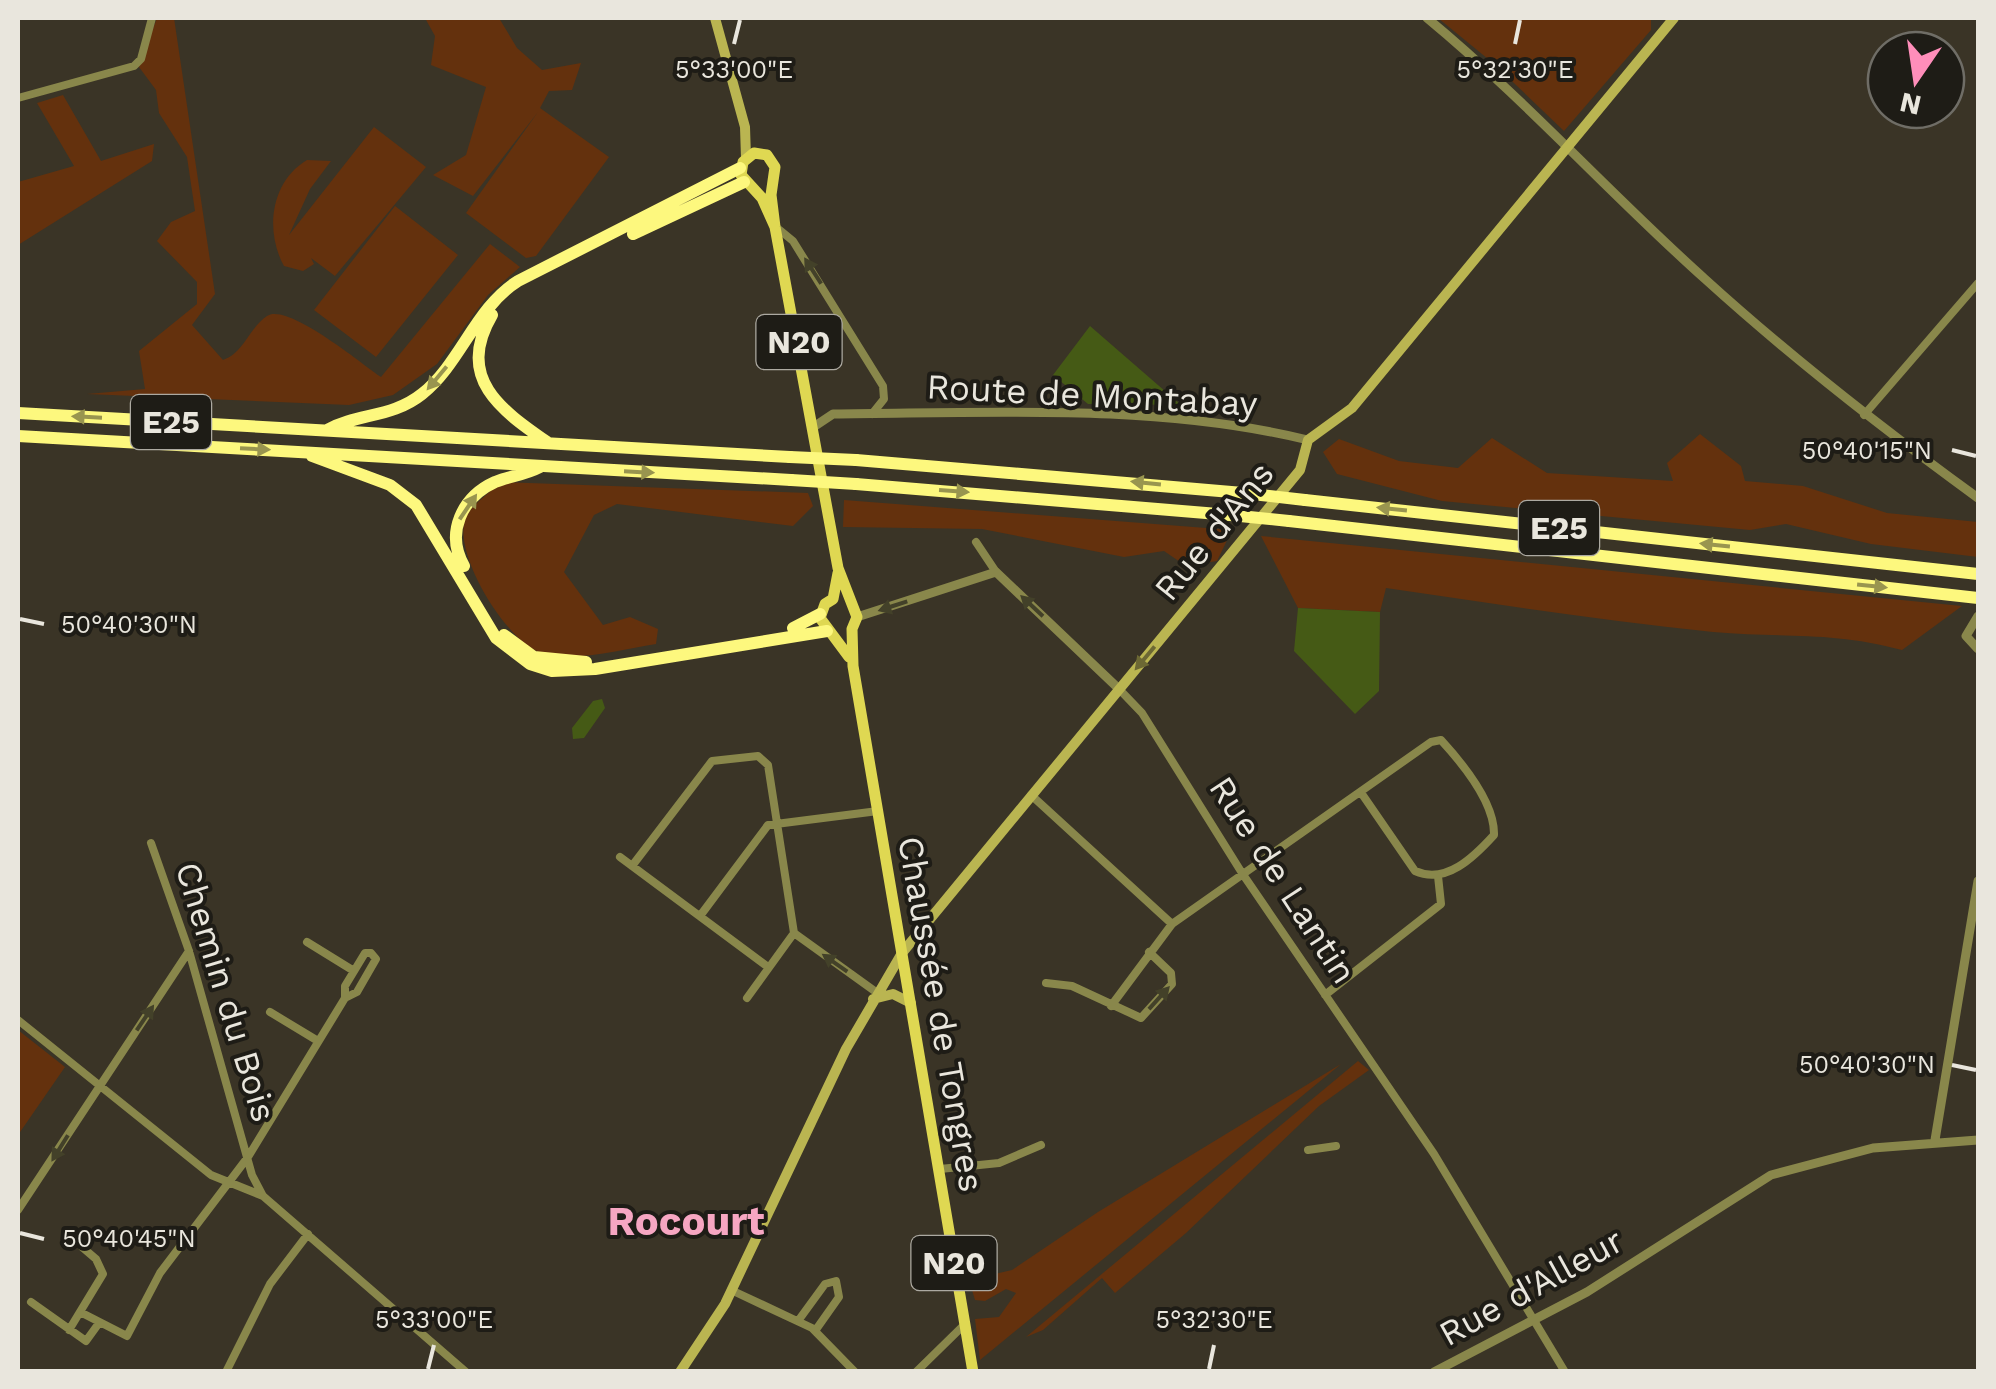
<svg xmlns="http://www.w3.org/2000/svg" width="1996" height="1389" viewBox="0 0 1996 1389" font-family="'Work Sans',sans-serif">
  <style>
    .green { fill: #64310d }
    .water { fill: #455a15 }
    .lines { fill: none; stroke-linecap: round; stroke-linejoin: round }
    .minor { stroke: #89874b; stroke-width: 8 }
    .tertiary { stroke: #89874b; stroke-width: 9 }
    .secondary { stroke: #bab551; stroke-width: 10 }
    .primary { stroke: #dfd852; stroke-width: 11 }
    .motorway { stroke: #fdf87e; stroke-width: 12 }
    .motorway-bridge { stroke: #fdf87e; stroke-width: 12 }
    .oneway { fill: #434129 }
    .oneway2 { fill: #99954f }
    .oneway3 { fill: #6c6834 }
    .ticks { fill: none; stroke: #e9e6dd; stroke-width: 4 }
    .labels { text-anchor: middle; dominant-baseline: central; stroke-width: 8; stroke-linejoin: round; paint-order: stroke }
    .shield { fill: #1e1c16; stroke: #aca9a1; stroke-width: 2.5 }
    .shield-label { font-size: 32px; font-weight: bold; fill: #e9e6dd }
    .street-label { font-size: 35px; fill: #e9e6dd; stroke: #1e1c16 }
    .quarter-label { font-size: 40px; font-weight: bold; fill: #f6a6c2; stroke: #1e1c16 }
    .ticks-label { font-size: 25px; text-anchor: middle; fill: #e9e6dd; stroke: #1e1c16; stroke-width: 8; stroke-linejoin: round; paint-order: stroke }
  </style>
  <rect width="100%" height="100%" fill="#3a3426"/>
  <path class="green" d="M157,18H174L215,294L192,325L223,360C244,353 249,328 267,316C287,302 362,364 381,377L490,244L520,267L488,295L437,364L393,395L349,405L87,394L145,389L139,351L197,304V282L157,241L171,222L195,211L187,157L159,113L156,90L139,67Z
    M425,18H499L517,48L542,70L581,63L572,90L549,91L540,108L609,157L536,256L526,258L466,213L538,112L473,196L433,175L466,155L486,87L431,65L435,36Z
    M1438,18H1651V30L1564,131L1493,63Z
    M63,95L101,161L154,144L152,161L18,245V182L74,166L37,103Z
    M374,127L426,167L335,276L311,258L314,264L303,271L284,266C265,232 270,182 307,160L331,161L310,189L289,235Z
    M395,206L458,255L376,357L314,310Z
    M1700,434L1741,466L1745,481L1803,486L1887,513L1978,522V557L1871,544L1786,524L1750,530L1442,501L1337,474L1323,452L1339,439L1399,461L1458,468L1492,438L1547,473L1673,481L1667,463Z
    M500,482L808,493L813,506L793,526L617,504L594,515L564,572L603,625L630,617L658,629L656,644C619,650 579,662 542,653C507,644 448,547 467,515C474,503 491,492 500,482Z
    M844,500L1232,530L1217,561L1186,566L1164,551L1124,557L982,529L843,527Z
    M1261,536L1962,606L1902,650C1834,631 1781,638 1713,632C1603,621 1495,604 1386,588L1380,612L1298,608Z
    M18,1030L65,1067L18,1135V1029Z
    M1358,1061L1369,1070L1319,1106L1186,1233L1115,1293L1102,1278L1043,1330L1026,1337Z
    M1341,1064L980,1360L975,1319L999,1317L1016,1293L1006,1289L985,1301L975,1300L969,1280L1012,1270L1098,1212Z"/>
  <path class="water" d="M1090,326L1181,405L1088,404L1053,375Z
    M1298,608L1380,612L1379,691L1355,714L1294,651Z
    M602,699L605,708L584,738L573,739L572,728L593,701Z"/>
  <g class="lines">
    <path class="minor" d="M18,98L134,66L141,59L152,18
      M776,227L793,241L883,386L884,399L872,414
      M1864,415L1978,283
      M976,542L996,572
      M1119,689L1142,713L1242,873L1434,1154L1565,1372
      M1031,795L1172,924
      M151,843L189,951L252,1175L263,1196L466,1372
      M620,857L768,967
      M632,866L712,761L758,756L768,765L794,933L747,998
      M700,916L768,825L878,811
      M794,933L876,992
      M307,942L354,971
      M1046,983L1072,986L1141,1018L1172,984L1171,973L1149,952
      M1325,995L1441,904L1438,876
      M1111,1006L1172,924L1431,742L1441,740C1463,764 1495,803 1494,835C1474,857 1446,885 1415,871L1362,794
      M270,1012L318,1041
      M18,1020L211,1175L263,1196
      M1308,1150L1336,1146
      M940,1169L999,1163L1041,1145
      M18,1210L189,951
      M731,1290L812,1328L855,1372
      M31,1302L86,1341L99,1323
      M82,1313L127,1336L160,1273L248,1157L345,998V986L365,953H371L376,959L357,992L345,998
      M798,1321L825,1284L836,1281L839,1297L815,1331
      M69,1330L103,1274L96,1259L82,1247
      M226,1372L270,1284L308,1234
      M916,1372L964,1325"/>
    <path class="tertiary" d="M1427,18C1525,99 1610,194 1705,279C1792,358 1883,429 1978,498
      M815,426L833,414C989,413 1156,403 1308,440
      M1978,616L1966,636L1978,649
      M857,617L996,572L1119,689
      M1935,1140L1978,881
      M1434,1372L1587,1292L1771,1175L1873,1148L1978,1140"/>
    <path class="secondary" d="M715,18L745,127L746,158
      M873,999L893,994L911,1003
      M680,1372L725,1304L846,1049L902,953L1300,470L1308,440L1352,408L1674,18"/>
    <path class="primary" d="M775,227L762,198L741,175L743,162L754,153L767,155L775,167L771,195L775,227L838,568L857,617L852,629L853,666L973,1372
      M838,573L833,599L825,604L820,618L849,657"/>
    <path class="motorway" d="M633,234L744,182
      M492,315C455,378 501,410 547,442
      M18,413L790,457
      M327,430C358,413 392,418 422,394C461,363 475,308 518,281L740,168
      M18,436L791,480
      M312,456L390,485L416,505L496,638L530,664L552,671L595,669L827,631
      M856,460L1243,493
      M856,484L1230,515
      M1305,500L1978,574
      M1289,521L1978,598
      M464,566C445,533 462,497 495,482C510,476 525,475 540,467
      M793,628L820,614
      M504,635L534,657L586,662"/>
    <path class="motorway-bridge" d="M790,457L856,460
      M791,480L856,484
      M1243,493L1305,500
      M1230,515L1289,521"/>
  </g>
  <defs><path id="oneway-solid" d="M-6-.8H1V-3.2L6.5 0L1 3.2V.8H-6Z" transform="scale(2.5)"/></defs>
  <g class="oneway">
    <use href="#oneway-solid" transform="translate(813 271) rotate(-123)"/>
    <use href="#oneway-solid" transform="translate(893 606) rotate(162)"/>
    <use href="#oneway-solid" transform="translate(1032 606) rotate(-137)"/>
    <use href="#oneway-solid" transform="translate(835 963) rotate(-145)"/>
    <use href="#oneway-solid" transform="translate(1159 998) rotate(-48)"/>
    <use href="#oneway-solid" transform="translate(145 1018) rotate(-56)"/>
    <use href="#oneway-solid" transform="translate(60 1148) rotate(122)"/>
  </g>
  <g class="oneway2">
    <use href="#oneway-solid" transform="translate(437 378) rotate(130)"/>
    <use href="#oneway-solid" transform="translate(87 417) rotate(-177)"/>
    <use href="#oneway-solid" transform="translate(255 449) rotate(3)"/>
    <use href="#oneway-solid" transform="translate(639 472) rotate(3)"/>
    <use href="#oneway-solid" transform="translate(1146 483) rotate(-174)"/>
    <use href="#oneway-solid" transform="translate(954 491) rotate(4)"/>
    <use href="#oneway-solid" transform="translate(468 507) rotate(-56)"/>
    <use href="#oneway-solid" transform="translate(1392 509) rotate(-174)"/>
    <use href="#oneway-solid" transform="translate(1715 545) rotate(-174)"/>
    <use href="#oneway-solid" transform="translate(1872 586) rotate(6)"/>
  </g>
  <use class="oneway3" href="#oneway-solid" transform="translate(1145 658) rotate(130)"/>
  <path class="ticks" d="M734,44L740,20M1515,44L1520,20M1952,450L1976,456M20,619L44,624M1952,1065L1976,1070M20,1233L44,1239M428,1369L434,1345M1209,1369L1214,1345"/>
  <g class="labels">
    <g class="shield">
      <rect x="756.5" y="315" width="85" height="54" rx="8"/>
      <rect x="131" y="395" width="80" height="54" rx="8"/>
      <rect x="1519" y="501" width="80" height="54" rx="8"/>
      <rect x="911.5" y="1236" width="85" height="54" rx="8"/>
    </g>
    <g class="shield-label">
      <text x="799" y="342">N20</text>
      <text x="171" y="422">E25</text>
      <text x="1559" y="528">E25</text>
      <text x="954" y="1263">N20</text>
    </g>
    <g class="street-label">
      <text transform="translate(1092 395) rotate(3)">Route de Montabay</text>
      <text transform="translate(1214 531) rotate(-51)">Rue d'Ans</text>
      <text transform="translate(1283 880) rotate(57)">Rue de Lantin</text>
      <text transform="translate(226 992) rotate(73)">Chemin du Bois</text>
      <text transform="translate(941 1014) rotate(80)">Chaussée de Tongres</text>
      <text transform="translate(1531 1287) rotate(-29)">Rue d'Alleur</text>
    </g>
    <g class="quarter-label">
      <text x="686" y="1221">Rocourt</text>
    </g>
  </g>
  <g class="ticks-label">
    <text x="734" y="78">5°33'00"E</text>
    <text x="1515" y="78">5°32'30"E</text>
    <text x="1867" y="459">50°40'15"N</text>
    <text x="129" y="633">50°40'30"N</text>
    <text x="1867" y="1073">50°40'30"N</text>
    <text x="129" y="1247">50°40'45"N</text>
    <text x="434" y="1328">5°33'00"E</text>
    <text x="1214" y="1328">5°32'30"E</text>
  </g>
  <rect width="1996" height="1389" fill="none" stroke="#e9e6dd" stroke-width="40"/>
  <g transform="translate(1916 80) rotate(193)"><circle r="48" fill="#1e1c16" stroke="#6f6d66" stroke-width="2.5"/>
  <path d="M0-8L18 38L0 25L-18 38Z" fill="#ff8eba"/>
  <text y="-15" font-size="28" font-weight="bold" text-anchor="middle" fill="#e9e6dd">N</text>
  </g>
</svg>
